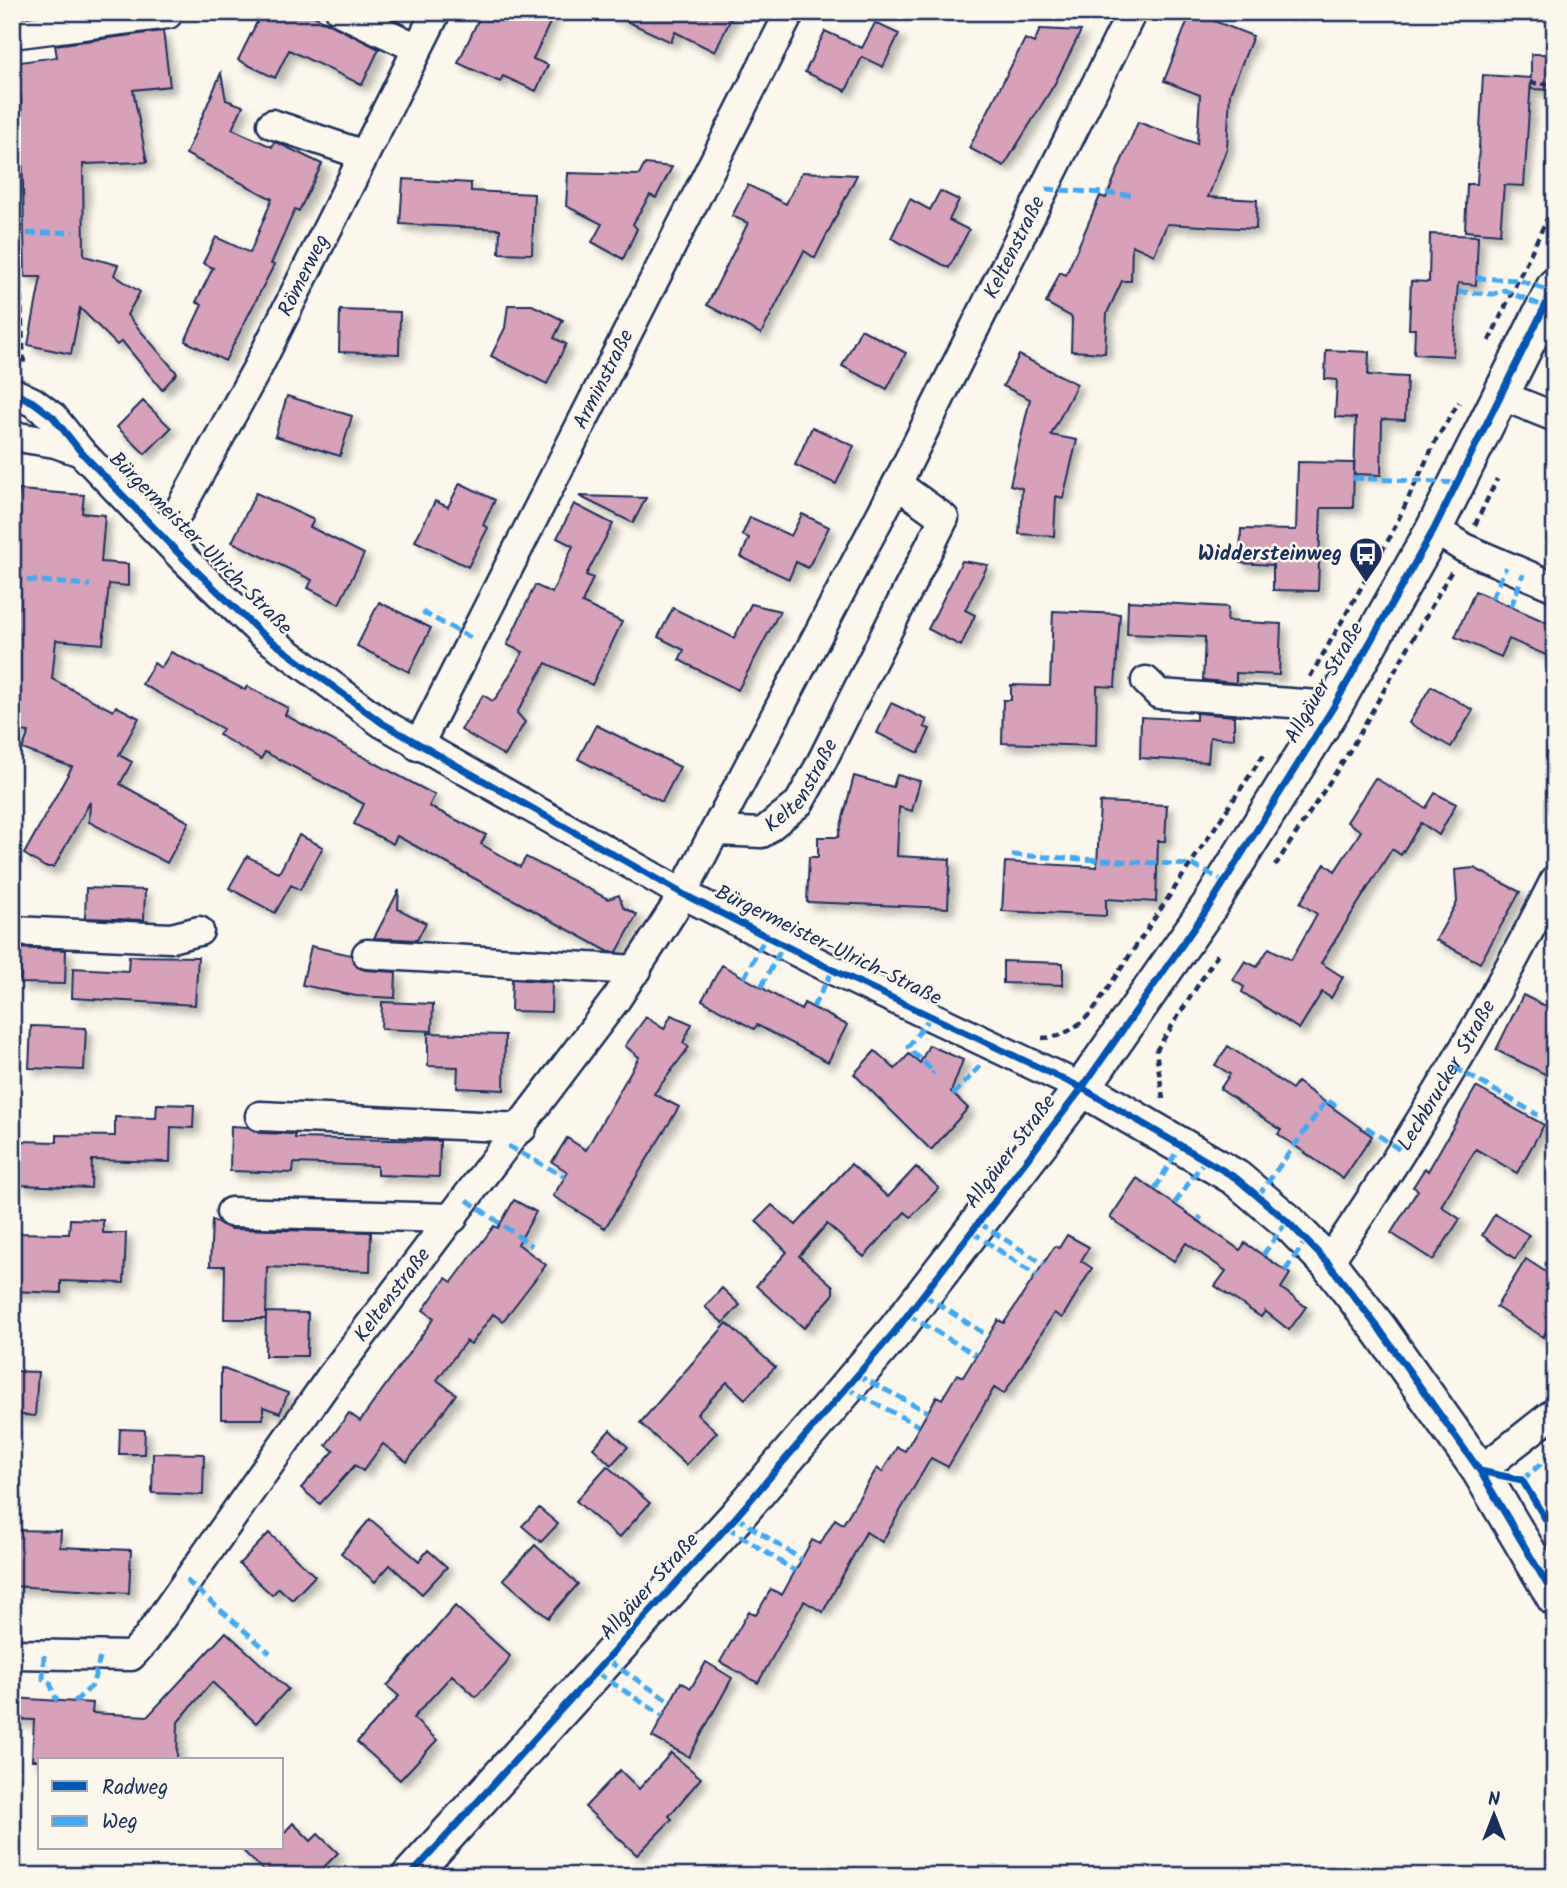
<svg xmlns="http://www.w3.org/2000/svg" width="1567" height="1888" viewBox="0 0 1567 1888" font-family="Kalam,sans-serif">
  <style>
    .building { fill: #d6a1b9; stroke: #1b2f5e; stroke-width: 2; filter: url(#shadow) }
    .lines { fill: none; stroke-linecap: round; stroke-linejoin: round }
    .minor-casing { stroke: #1b2f5e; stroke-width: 33 }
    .major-casing { stroke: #1b2f5e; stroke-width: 40 }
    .path { stroke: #1b2f5e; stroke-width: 4.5; stroke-dasharray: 7 5; stroke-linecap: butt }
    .minor { stroke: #fbf7ec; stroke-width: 28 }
    .major { stroke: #fbf7ec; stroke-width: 35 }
    .quiet { stroke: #3fa9f5; stroke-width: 5; stroke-dasharray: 10 5; stroke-linecap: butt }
    .cycleway-casing { stroke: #fbf7ec; stroke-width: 11 }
    .cycleway { stroke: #0057b8; stroke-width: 7 }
    .labels { text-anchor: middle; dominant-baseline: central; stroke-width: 5; stroke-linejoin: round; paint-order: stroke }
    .street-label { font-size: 21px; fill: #1b2f5e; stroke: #fbf7ec }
    .poi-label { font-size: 21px; font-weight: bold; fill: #1b2f5e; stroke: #fbf7ec; text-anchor: end }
  </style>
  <defs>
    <filter id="shadow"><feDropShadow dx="6" dy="6" stdDeviation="3.5" flood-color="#0004"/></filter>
  </defs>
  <rect width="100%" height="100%" fill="#fbf7ec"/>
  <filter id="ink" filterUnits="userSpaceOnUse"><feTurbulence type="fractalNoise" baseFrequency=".0143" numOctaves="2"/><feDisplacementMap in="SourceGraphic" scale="14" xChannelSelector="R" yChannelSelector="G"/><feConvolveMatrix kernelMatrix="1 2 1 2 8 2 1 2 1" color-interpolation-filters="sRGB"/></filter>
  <g filter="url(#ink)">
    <path class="building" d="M262,12H306L379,49L362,85L289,50L275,78L238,60Z
      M500,12H555L533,59L548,65L536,91L503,76L500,82L458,63L481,14L495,21Z
      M607,12H734L715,52L675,32L671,42Z
      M1191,12L1253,36L1230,93L1227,148L1208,197L1257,200L1256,229L1167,224L1154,255L1132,245L1131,281H1122L1107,313L1105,353L1071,351L1072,317L1046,303L1060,272L1066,275L1100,196L1106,198L1138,122L1197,144L1200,95L1164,81Z
      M875,23L899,34L883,67L862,57L846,91L805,72L825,31L862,48Z
      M1040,29L1081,31L1054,85L1004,166L969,148L1025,39L1034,43Z
      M163,31L170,86L133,90L147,162L83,164L84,256L118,265L114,275L140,292L127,315L177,373L162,390L122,341L117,345L80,308L71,354L28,345L41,277H25L21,96L17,97L12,63L57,57L55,45Z
      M1531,54H1555V90L1531,89V80L1524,186L1504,185L1500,234L1465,231L1467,184H1477L1483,75L1531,78Z
      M221,73L226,100L243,106L232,129L272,147L274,142L280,144L322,164L299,211L295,209L271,264L274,265L225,361L185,341L202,305L196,302L213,268L203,263L216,237L250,253L272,199L186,154Z
      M645,164L672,167L656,198L650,195L633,224L637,229L623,259L592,242L602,224L566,206L568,173L639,175Z
      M802,172L857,175L815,258L804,251L761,334L707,305L748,223L732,216L748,185L786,204Z
      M403,179L471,183V191L534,194L532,254L499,253L500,229L400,224Z
      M940,191L959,200L949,220L969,230L949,268L891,238L910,199L930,210Z
      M1430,234L1478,236L1476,285L1458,283L1453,356L1414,354L1415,329H1409L1411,281L1429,282Z
      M508,305H532L563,320L554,338L566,344L547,384L491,356L505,328Z
      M340,310L400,312L399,354L339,352Z
      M861,329L906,353L887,389L842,366Z
      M1326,350L1369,352L1368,375L1407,377L1405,420L1382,419L1381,475L1354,474L1356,418L1335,417L1337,380L1325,379Z
      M1019,355L1077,384L1051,435L1077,440L1063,498L1056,496L1054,536L1019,534L1022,488L1010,485L1030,399L1003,386Z
      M287,396L352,416L340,456L275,436Z
      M143,401L171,428L145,454L117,427Z
      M812,427L854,446L836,484L795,465Z
      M1298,462L1354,463L1353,508H1321L1318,591L1273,590V565L1240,563L1241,529L1296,530Z
      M460,483L495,500L483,525L488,528L468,567L415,541L435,501L448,507Z
      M19,490L84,495L82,513L105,515L101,562L128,564V586L109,584L103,644L56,640L52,679L113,711L116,706L139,718L119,755L132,762L120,784L189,822L167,863L89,822L90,802L54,867H45L24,854L72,767L22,749L29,732L12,730V565Z
      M256,493L314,520L310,527L364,554L339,604L308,588L312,580L232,542Z
      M579,496L646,498L633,523Z
      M574,504L613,524L586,575L593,578L582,603L622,622L592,685L546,663L517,713L525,722L505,756L461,730L483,695L493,701L498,695L523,652L507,645L535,585L552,593L573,546L557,538Z
      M802,514L829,527L808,568L796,562L789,579L741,557L749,538L742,535L750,517L791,536Z
      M962,561L988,565L965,610L975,615L961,646L928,629Z
      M1475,591L1555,626V659L1509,639L1501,657L1455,637Z
      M1128,601L1228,607L1227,621L1281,624L1279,675L1236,673V683L1203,680L1205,637L1127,634Z
      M379,602L431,628L409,672L357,646Z
      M751,604L780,611L738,690L679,660L684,650L658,637L673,608L734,638Z
      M1053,611L1120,614L1115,687L1097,686L1096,746L1002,743L1003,700H1011V685L1050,686Z
      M171,652L245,690L247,686L288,708L285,715L435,795L429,806L486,835L481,844L520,867L526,857L608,899L619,895L623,907L637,915L617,952H609L397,836L393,844L354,824L364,804L265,752L261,759L219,735L223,729L142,684L154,663L161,668Z
      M1431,686L1473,710L1451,747L1409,723Z
      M891,703L927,720L924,727L930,729L919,753L877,733Z
      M1196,713L1234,716V739L1210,737L1208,762L1140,758L1141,717L1196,720Z
      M596,725L680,767L662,802L578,759Z
      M897,775L920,781L912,811L899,807L897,856L950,859L948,908L807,902L809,857H818V837H838L854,776L893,787Z
      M1375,778L1426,808L1435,793L1456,804L1439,835L1421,823L1401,855L1392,849L1321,963L1343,977L1331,998L1322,992L1299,1029L1242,992L1244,987L1233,980L1245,961L1257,967L1269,948L1291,960L1317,914L1300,903L1325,864L1335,871L1361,831L1347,822Z
      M1100,802L1167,805L1165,841H1158L1156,902L1106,899V916L1002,911L1005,862L1097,867Z
      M299,835L323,847L300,890L291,885L275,913L229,888L247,856L279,873Z
      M1474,868L1520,892L1480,963L1436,940L1457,902L1455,870Z
      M86,888L145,890L144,920L85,918Z
      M399,890L398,909L426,923L417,940L374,938Z
      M311,946L351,955L357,967L365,970L396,972L395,998L356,996L302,985Z
      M12,948L66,950L65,984L20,983V965H12Z
      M129,956L198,957L195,1005L72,998L73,968L128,971Z
      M1003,961L1063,963V985L1003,983Z
      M722,965L801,1010L804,1003L847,1025L828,1062L757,1025L754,1029L702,1000Z
      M512,979L552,982L551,1012L511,1011Z
      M1523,995L1555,1011V1079L1496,1050Z
      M382,1002L433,1004L432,1031L381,1029Z
      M671,1015L692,1024L683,1043L689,1047L654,1094L679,1107L605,1228L553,1196L568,1172L552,1162L567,1138L586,1150L639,1057L625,1046L646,1017L664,1029Z
      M31,1026L86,1028L84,1070L29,1068Z
      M428,1033L505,1035L504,1090L457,1088L458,1067L428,1066Z
      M929,1045L963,1060L951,1092L968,1108L931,1150L854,1074L875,1051L895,1069L909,1054L920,1063Z
      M1228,1046L1292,1089L1297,1082L1372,1136L1343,1179L1278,1134L1281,1130L1220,1089L1230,1074L1215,1065Z
      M1476,1087L1544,1125L1517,1173L1476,1149L1441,1206L1460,1219L1433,1260L1391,1233L1418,1190L1413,1187L1425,1168L1428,1171Z
      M157,1104L194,1105L193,1128L171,1127L170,1162L92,1160L91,1188L20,1185L22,1141L57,1142V1135L115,1136V1117L156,1118Z
      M231,1126L248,1127L259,1133L295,1134V1138L440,1141L439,1177L377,1175V1166L294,1163L293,1173L230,1171Z
      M851,1164L888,1197L916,1167L939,1188L911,1217L905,1212L864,1257L827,1224L799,1256L833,1286V1295L804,1328L756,1286L787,1252L756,1221L772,1205L796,1225Z
      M1137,1178L1240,1250L1245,1243L1290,1274L1281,1288L1306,1307L1289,1330L1265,1311L1261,1317L1215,1286L1226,1271L1186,1243L1174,1261L1110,1218Z
      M514,1200L536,1212L518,1244L546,1265L503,1321L493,1314L471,1344L466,1341L437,1380L456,1394L407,1462L383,1444L363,1471L355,1465L320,1504L301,1488L334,1451L326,1445L349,1413L360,1421L434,1318L423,1310L446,1278L452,1282L494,1226L498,1228Z
      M1495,1214L1529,1235L1515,1259L1482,1235Z
      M70,1219L103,1220V1233H126L124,1283L61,1281V1293L12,1291V1233L69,1234Z
      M212,1220L231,1229L371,1232L370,1271L267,1267L266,1319H224L225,1266H210Z
      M1067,1235L1089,1247L1081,1261L1092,1268L1062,1318L1054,1313L1004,1394L994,1388L948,1467L931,1458L882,1542L866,1532L823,1612L804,1601L758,1683L720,1662L749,1611L756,1615L771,1589L782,1595L812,1540L820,1544L835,1519L843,1524L877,1468L882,1472L897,1447L905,1451L937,1396L942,1399L957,1374L963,1377L998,1320L1004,1323L1055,1246L1059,1248Z
      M1526,1259L1555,1278V1335L1547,1330L1543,1337L1496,1307Z
      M722,1288L740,1305L723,1323L705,1307Z
      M266,1312L308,1313L307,1356H265Z
      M727,1323L775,1367L745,1399L727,1382L697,1414L717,1432L686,1465L640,1423Z
      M221,1368L288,1393L280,1413L263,1407V1419H221Z
      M12,1371L38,1372L35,1416L12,1414Z
      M120,1429L145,1430L144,1454H119Z
      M610,1430L628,1447L611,1465L593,1448Z
      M153,1453L204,1454L203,1495L152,1493Z
      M607,1466L650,1503L619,1538L576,1501Z
      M539,1508L558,1524L541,1542L522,1526Z
      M370,1519L419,1561L428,1550L447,1567L422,1594L390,1565L375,1582L341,1553Z
      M12,1530L61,1531L60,1547L131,1550L129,1593L12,1586Z
      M269,1533L315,1576L292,1600L279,1588L272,1595L239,1564Z
      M535,1545L578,1584L548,1618L503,1579Z
      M455,1606L510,1656L506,1664L476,1697L452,1675L413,1718L437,1740L400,1780L357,1742L399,1696L387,1686Z
      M226,1632L288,1689L256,1723L212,1682L178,1722L177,1760H32L34,1720L12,1719V1698L93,1703L92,1713L148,1716Z
      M706,1662L732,1678L689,1757L652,1737L681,1682L691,1688Z
      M671,1753L701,1778L669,1816L672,1819L637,1855L585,1807L620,1770L639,1789Z
      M293,1823L311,1841L318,1834L338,1853L315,1876H269L240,1848H282V1835Z"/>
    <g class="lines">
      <g class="minor-casing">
        <g id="minor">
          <path d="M341,12L417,48"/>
          <path d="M12,34L168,14"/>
          <path d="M272,124L364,155"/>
          <path d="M12,392L33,402L53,417L81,452L184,559L261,633L382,723L683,894L833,970L1082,1088"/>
          <path d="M1500,395L1555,417"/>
          <path d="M12,436L55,443L81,452"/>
          <path d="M1434,529L1464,548L1555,587"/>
          <path id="s1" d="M162,535L180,509L258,367L436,12"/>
          <path d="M1146,681L1159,694L1334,706"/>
          <path id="s2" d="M418,746L790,12"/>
          <path id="s3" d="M717,831L762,833L799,803L818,769L944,518L897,484"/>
          <path d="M12,931L171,938L199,931"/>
          <path d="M367,954L637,970"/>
          <path d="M260,1116L522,1128"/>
          <path d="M231,1212L453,1218"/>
          <path id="s4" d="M1328,1263C1412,1140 1488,1014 1555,880"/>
          <path d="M1480,1471L1555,1412"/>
          <path id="s5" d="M12,1654L131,1656L145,1641L330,1378L617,998L674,909L897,484L1132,12"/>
        </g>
      </g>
      <g class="major-casing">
        <path id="major" d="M1082,1088L1236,1178L1287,1221L1328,1263L1380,1330L1480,1471L1555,1598
          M410,1876L736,1517L896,1330L1082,1088L1210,905L1334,706L1434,529L1555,286"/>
      </g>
      <path class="path" d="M1530,83L1555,84
        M12,116L24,366
        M1489,341L1555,202
        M1475,525L1497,479
        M1310,677L1390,537L1436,440L1459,402
        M1275,866L1349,752L1452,570
        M1042,1038C1063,1038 1077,1027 1092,1012L1264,754
        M1163,1099L1156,1051L1219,952"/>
      <use href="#minor" class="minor"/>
      <use href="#major" class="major"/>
      <path class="quiet" d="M1046,189L1132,195
        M12,234L73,232
        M1476,278L1519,280L1552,292
        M1458,292L1494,294L1504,290L1545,307
        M1353,478L1457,483
        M12,579L90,585
        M1492,598L1506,567
        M1511,607L1523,574
        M422,612L473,639
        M1012,855L1192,865L1224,881
        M744,978L766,936
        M761,987L784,944
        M813,1007L833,970
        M931,1016L908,1047L934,1072L932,1074
        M1454,1067L1538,1115
        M953,1095L982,1064
        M1366,1127L1403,1152
        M508,1146L565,1177
        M1155,1189L1181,1144
        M1258,1196L1327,1100L1336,1106
        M467,1200L532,1246
        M1175,1203L1206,1158
        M1199,1219L1201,1216
        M979,1223L1044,1264
        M972,1232L1037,1276
        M1263,1255L1287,1221
        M1285,1271L1306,1240
        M924,1295L988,1336
        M908,1315L976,1355
        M857,1375L928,1412
        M846,1388L919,1426
        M1522,1480L1555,1452
        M736,1517L802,1560
        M727,1527L795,1571
        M186,1580L270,1653
        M44,1655L43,1679L50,1683L57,1701
        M608,1661L671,1702
        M597,1673L663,1716
        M74,1702L92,1686L100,1658"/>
      <g class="cycleway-casing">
        <path id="cycleway" d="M12,392L33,402L53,417L81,452L184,559L261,633L382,723L683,894L833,970L1082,1088L1236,1178L1287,1221L1328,1263L1380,1330L1480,1471L1555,1598
          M1480,1471L1522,1480L1555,1535
          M410,1876L736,1517L896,1330L1082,1088L1210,905L1334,706L1434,529L1555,286"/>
      </g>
      <use href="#cycleway" class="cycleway"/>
    </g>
  </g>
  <defs>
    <g id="bus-pin" transform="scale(1.75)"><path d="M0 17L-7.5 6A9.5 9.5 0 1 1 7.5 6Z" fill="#1b2f5e" stroke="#fbf7ec"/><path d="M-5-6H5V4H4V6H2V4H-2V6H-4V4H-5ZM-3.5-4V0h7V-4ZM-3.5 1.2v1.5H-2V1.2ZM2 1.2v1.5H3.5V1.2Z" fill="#fff"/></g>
  </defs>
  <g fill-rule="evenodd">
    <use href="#bus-pin" x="1366" y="554"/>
  </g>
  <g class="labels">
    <g class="street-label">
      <text stroke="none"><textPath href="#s5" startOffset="1787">Keltenstraße</textPath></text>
      <text stroke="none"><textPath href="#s1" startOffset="296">Römerweg</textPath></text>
      <text stroke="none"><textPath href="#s2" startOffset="411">Arminstraße</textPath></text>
      <text transform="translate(200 544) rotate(45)">Bürgermeister-Ulrich-Straße</text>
      <text transform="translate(1325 683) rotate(-60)">Allgäuer Straße</text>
      <text stroke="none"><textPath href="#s3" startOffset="108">Keltenstraße</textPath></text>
      <text transform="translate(828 946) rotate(26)">Bürgermeister-Ulrich-Straße</text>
      <text stroke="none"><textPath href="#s4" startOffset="222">Lechbrucker Straße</textPath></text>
      <text transform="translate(1011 1152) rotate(-53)">Allgäuer Straße</text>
      <text stroke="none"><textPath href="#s5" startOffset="565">Keltenstraße</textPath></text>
      <text transform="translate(650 1587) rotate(-48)">Allgäuer Straße</text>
    </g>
    <g class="poi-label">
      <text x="1342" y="554">Widdersteinweg</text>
    </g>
  </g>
  <rect width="1567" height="1888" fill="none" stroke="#fbf7ec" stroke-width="42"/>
  <rect x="21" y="21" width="1525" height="1846" fill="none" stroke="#1b2f5e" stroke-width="2.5" filter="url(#ink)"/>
  <rect x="38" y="1758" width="245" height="91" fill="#fbf7ec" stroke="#a1a7b3" stroke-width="2"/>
  <rect x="52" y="1781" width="35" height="10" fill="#0057b8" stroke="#a1a7b3" stroke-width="2"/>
  <text x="102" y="1794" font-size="21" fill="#1b2f5e">Radweg</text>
  <rect x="52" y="1816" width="35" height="10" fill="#3fa9f5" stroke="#a1a7b3" stroke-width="2"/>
  <text x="102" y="1828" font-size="21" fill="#1b2f5e">Weg</text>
  <g transform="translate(1494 1815)" stroke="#fbf7ec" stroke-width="5" paint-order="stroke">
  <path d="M0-5L12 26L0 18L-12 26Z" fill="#1b2f5e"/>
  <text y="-10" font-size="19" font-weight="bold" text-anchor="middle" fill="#1b2f5e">N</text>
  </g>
</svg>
